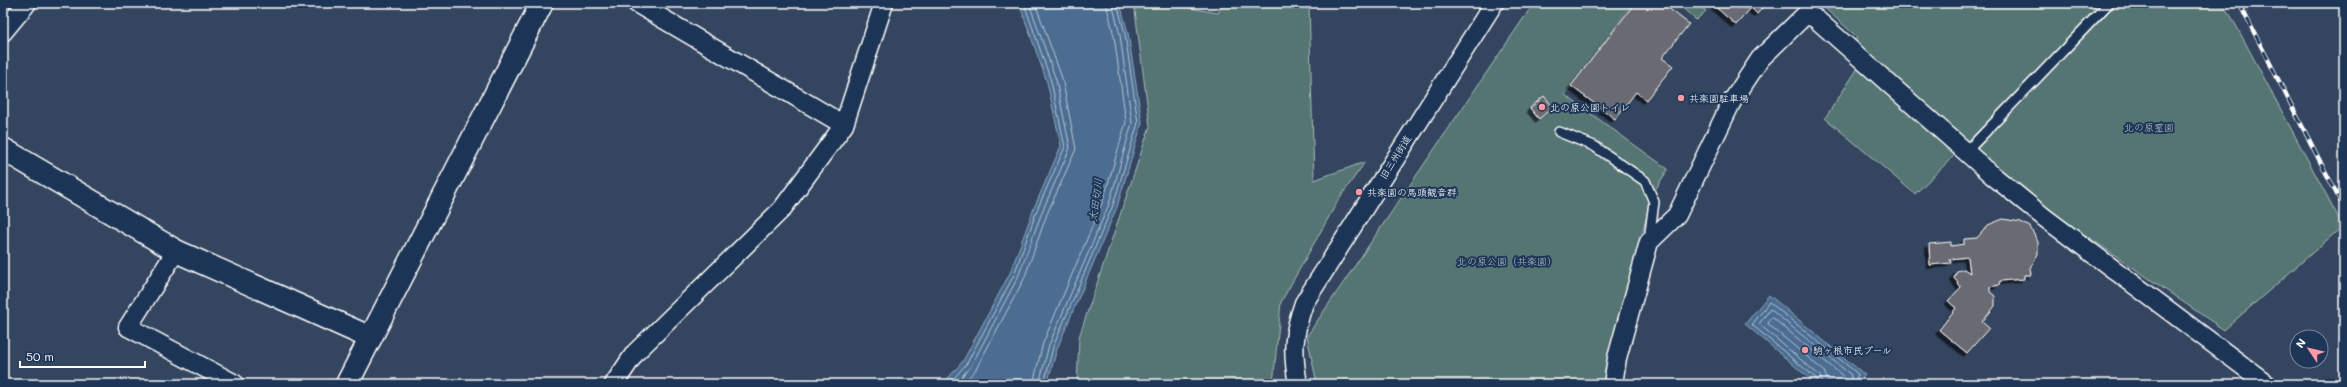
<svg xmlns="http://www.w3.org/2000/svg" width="2347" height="387" viewBox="0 0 2347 387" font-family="Mali,'Klee One',sans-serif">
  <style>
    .green { fill: #547473; stroke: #aabab9 }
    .water { fill: #4b6d92; stroke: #93a7be }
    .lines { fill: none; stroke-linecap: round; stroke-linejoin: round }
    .shore { stroke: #b7c5d3; stroke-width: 1 }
    .building { fill: #6a6a73; stroke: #fff; filter: url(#shadow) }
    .lane-casing { stroke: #fff; stroke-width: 12 }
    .street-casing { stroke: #fff; stroke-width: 21 }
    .secondary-casing { stroke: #fff; stroke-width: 25 }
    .lane { stroke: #1d3557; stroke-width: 9 }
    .street { stroke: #1d3557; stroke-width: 18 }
    .secondary { stroke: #1d3557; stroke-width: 22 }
    .rail-casing { stroke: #fff; stroke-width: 4.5 }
    .rail { stroke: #1d3557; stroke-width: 3; stroke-dasharray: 9; stroke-linecap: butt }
    .poi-dot { fill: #ff9aa2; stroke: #1d3557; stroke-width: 1.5 }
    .labels { text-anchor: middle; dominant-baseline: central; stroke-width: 4; stroke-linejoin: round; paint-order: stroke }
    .poi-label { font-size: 10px; fill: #fff; stroke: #1d3557; text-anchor: start }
    .park-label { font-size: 10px; fill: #b2c0c0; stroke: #1d3557 }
    .street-label { font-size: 10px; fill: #fff; stroke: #1d3557 }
    .water-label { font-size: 11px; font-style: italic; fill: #b7c5d3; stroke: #1d3557 }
  </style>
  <defs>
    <filter id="shadow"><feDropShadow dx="-3.5" dy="3.5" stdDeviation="0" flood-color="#0009"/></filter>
  </defs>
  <rect width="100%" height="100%" fill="#34455f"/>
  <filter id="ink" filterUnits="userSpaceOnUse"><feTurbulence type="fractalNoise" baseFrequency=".025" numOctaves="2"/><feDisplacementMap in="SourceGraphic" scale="8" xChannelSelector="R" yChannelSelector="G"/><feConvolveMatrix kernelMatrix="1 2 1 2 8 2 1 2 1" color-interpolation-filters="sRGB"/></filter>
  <g filter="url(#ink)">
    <path class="green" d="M1134,3H1162L1218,13L1223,3H1309L1314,180L1365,162L1339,199L1281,302L1273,384H1077L1079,337L1150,126Z
      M1534,3H1633L1565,95L1668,169L1652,195L1604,384H1317L1307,336Z
      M1677,3H1697L1706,11L1696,20Z
      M1819,3H2221L2231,16L2343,226L2224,330L2046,208L1968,142L1915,194L1825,118L1866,56L1853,45L1857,37Z"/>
    <path class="water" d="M1019,3H1120L1128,33L1142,123L1117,207L1057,349L1047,384H943L963,361L1010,273L1034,208L1061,146L1047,82Z
      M1769,295L1865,375L1858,384H1816L1745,324Z"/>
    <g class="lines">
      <path class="shore" d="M949,384L967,363L1014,275L1037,210L1065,147L1051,81L1024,3
        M955,384L971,366L1018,277L1042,212L1070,148L1056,80L1029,3
        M963,384L976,369L1024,279L1047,214L1076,149L1062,78L1035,3
        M1033,384L1043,343L1103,201L1126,122L1114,36L1106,3
        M1039,384L1049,345L1109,204L1132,123L1120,35L1112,3
        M1044,384L1053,347L1113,205L1138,123L1125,34L1117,3
        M1818,384L1817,379L1752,325L1769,302L1858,374L1855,384
        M1823,384L1820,376L1759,324L1770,309L1851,375L1850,384
        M1829,384L1824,371L1768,324L1770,318H1773L1844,377V384"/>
    </g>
    <path class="building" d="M1635,3H1662L1689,24L1662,58L1673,66L1646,100L1636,92L1615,119L1571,86Z
      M1711,3H1766L1757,14L1751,8L1736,25Z
      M1544,96L1553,107L1539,119L1530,108Z
      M2003,219L2021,222L2030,227L2038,242V254L2030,268L2031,275H2024V279L2000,281L1999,285L1990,287V292L1995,296V306L1982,322L1989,328L1967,353L1939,330L1956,308L1948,301L1961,287L1954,278L1957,271L1964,269L1970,273L1968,257L1950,259L1951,263L1930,265L1929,244L1951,242V246L1964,244V239L1977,238L1988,225Z"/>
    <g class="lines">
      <g class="lane-casing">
        <path id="lane" d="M1559,132L1594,146L1645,181L1654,202L1649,240
          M1967,151L2109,3"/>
      </g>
      <g class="street-casing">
        <path id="street" d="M636,3L844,125
          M3,32L27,3
          M176,251L128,327L235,384
          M614,384L635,353L782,209L844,125L884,3
          M1298,384C1292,352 1293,334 1304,303L1494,3
          M1613,384L1617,358L1649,242L1677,215L1731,103L1760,59L1805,15L1815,18L1992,175L2045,218L2267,384"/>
      </g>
      <g class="secondary-casing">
        <path id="secondary" d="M3,149L176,251L369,337
          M347,384L542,3"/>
      </g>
      <use href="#lane" class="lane"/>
      <use href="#street" class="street"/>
      <use href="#secondary" class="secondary"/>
      <g class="rail-casing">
        <path id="rail" d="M2239,3L2344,208"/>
      </g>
      <use href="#rail" class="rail"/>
    </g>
  </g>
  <g class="poi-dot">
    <circle cx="1681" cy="98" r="4"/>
    <circle cx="1542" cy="107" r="4"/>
    <circle cx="1359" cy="192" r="4"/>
    <circle cx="1805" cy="350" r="4"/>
  </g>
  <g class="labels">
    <g class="poi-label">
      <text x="1689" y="98">共楽園駐車場</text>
      <text x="1550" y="107">北の原公園トイレ</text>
      <text x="1367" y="192">共楽園の馬頭観音群</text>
      <text x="1813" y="350">駒ヶ根市民プール</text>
    </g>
    <g class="park-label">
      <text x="2149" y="127">北の原霊園</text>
      <text x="1507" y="261">北の原公園（共楽園）</text>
    </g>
    <g class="street-label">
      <text transform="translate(1395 157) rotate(-58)">旧三州街道</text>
    </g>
    <g class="water-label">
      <text transform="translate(1095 200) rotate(-82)">太田切川</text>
    </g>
  </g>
  <rect width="2347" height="387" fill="none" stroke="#1d3557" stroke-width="16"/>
  <rect x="8" y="8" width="2331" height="371" fill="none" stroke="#fff" stroke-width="1.5" filter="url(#ink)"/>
  <g transform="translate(2309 349) rotate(305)"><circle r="19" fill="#1d3557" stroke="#77869a"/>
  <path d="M0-3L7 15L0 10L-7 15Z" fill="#ff9aa2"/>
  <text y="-6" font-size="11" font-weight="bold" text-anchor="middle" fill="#ffffff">N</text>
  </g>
  <path d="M20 361v6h125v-6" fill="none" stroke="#ffffff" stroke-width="2"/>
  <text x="26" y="361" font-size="12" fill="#ffffff" stroke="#1d3557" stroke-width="3" paint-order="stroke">50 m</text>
</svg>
